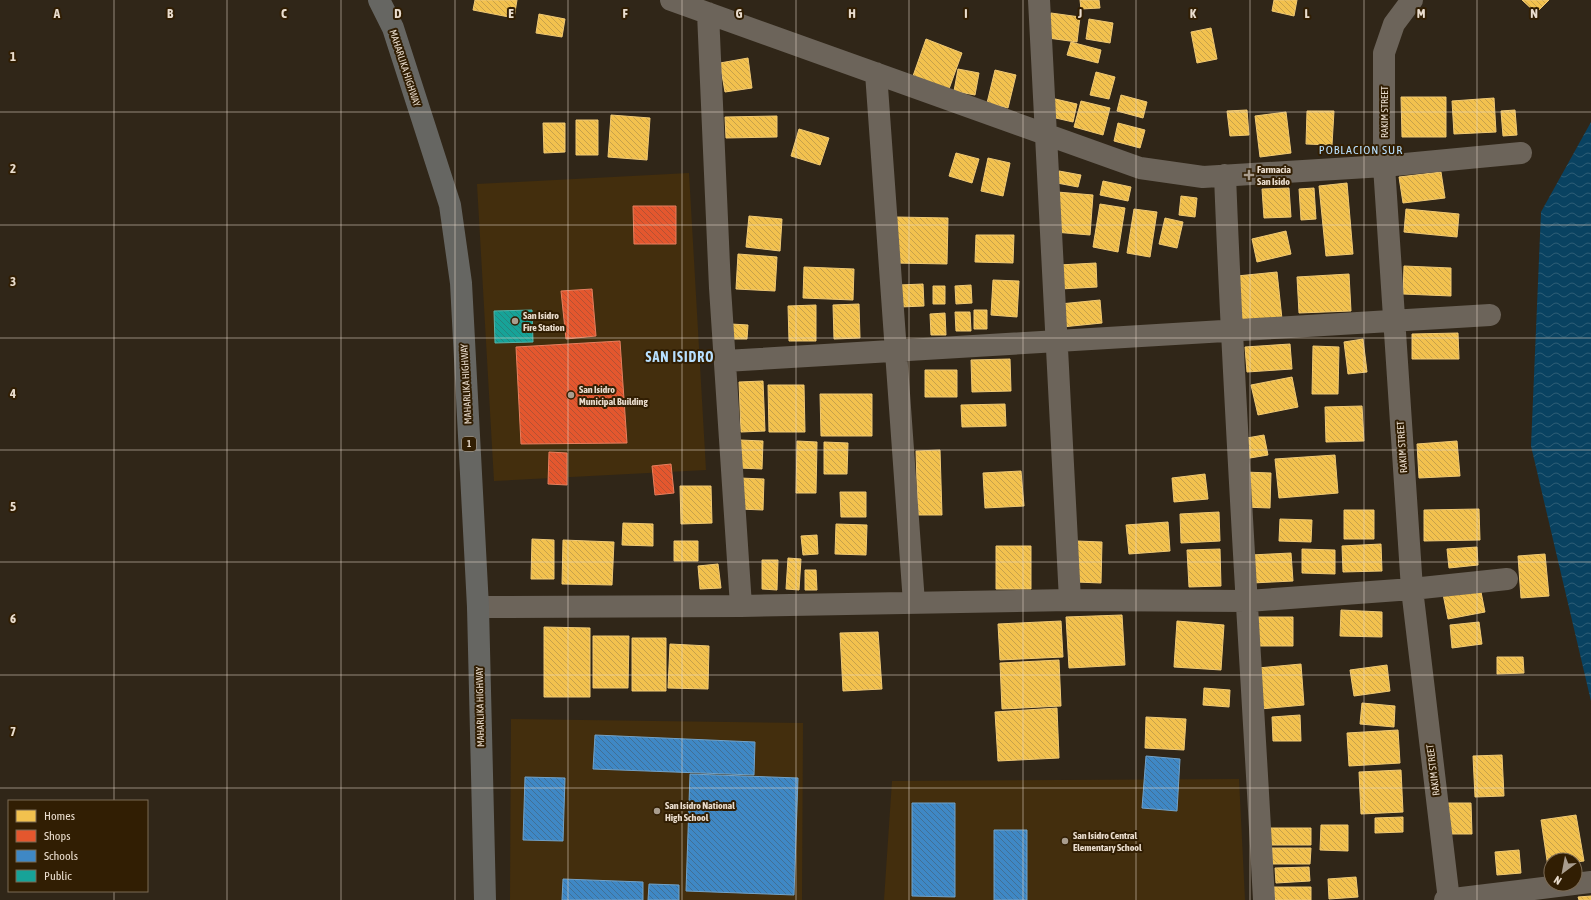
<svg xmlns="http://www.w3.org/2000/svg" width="1591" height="900" viewBox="0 0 1591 900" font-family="'Asap Condensed',sans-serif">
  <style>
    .built { fill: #432e0d }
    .water { fill: url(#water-waves) }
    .homes { fill: url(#homes-back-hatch); stroke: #f0c974 }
    .shops { fill: url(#shops-back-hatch); stroke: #e67f5e }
    .schools { fill: url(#schools-back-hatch); stroke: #72a2c8 }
    .public { fill: url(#public-back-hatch); stroke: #56b4a8 }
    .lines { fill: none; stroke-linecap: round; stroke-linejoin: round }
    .minor { stroke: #6c645a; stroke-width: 22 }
    .highway { stroke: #666662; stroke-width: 22 }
    .grid { fill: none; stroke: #eaddce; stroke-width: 1; stroke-opacity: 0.55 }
    .poi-dot { fill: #a99d8e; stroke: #311e03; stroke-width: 1.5 }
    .labels { text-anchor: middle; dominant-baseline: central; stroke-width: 4; stroke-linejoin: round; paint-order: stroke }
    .shield { fill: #311e03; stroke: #b2a491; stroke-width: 1 }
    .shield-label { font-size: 9px; font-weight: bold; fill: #eaddce }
    .street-label { font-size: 10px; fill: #eaddce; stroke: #311e03 }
    .poi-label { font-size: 10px; font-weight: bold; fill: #eaddce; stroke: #311e03; text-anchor: start }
    .quarter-label { font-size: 12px; letter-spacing: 1px; fill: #b8e0ff; stroke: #311e03 }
    .district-label { font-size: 14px; font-weight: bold; letter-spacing: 1px; fill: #b8e0ff; stroke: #311e03 }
    .grid-label { font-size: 13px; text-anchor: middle; font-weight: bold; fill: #eaddce; stroke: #311e03; stroke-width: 4; stroke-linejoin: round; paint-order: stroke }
  </style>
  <defs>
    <pattern id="water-waves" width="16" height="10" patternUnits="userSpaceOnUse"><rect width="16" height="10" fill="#094261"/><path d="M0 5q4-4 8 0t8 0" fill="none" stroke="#2d5d76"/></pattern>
    <pattern id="homes-back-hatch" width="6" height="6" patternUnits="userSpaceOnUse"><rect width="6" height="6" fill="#f2c14e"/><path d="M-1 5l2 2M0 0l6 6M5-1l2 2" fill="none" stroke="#c7a14a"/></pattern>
    <pattern id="shops-back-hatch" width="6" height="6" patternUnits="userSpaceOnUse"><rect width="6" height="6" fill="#e4572e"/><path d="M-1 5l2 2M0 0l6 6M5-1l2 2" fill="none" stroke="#b55133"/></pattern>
    <pattern id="schools-back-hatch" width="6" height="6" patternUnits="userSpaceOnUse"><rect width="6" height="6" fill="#3f88c5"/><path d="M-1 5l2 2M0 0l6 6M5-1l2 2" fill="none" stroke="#417096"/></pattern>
    <pattern id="public-back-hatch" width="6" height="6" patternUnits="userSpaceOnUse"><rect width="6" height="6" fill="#17a398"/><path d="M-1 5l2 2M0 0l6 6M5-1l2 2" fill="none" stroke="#25867d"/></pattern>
  </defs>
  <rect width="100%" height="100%" fill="#302618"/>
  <path class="built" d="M689,173L706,470L494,481L477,184Z
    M511,719L803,723L802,900H510Z
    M1239,779L1245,900H884L892,781Z"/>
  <path class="water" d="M1591,122V701L1531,446L1541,212Z"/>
  <path class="homes" d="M475,0H517L514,18L473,10Z
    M1080,0H1099L1100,8L1081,9Z
    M1274,0H1297L1294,16L1272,11Z
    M1522,0H1549L1536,13Z
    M1051,13L1080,17L1077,42L1048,38Z
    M539,14L565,19L562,37L536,33Z
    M1089,19L1113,23L1110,43L1086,39Z
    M1211,28L1217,59L1197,63L1191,32Z
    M926,39L962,53L949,89L913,76Z
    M1071,42L1101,50L1098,63L1067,55Z
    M748,58L752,88L725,92L720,63Z
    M958,69L979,73L975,95L954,91Z
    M995,70L1016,75L1008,108L987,103Z
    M1096,72L1115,77L1109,99L1090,95Z
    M1121,95L1147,102L1143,118L1117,111Z
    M1401,97H1446V137H1402Z
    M1051,98L1077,104L1073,122L1047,116Z
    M1494,98L1496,132L1454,134L1452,101Z
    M1081,101L1110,108L1103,135L1074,127Z
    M1247,110L1249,135L1230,136L1227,111Z
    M1515,110L1517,135L1503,136L1501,111Z
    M1307,111H1334L1332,145L1306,144Z
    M1286,112L1291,153L1260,157L1255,116Z
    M611,115L650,118L647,160L608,157Z
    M777,116V137L726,138L725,117Z
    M576,120H598V155H576Z
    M543,123H565V152L544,153Z
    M1118,123L1145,130L1140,148L1114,141Z
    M799,129L829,138L820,165L791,156Z
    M956,153L979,159L972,183L949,176Z
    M988,158L1010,163L1003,196L981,191Z
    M1059,171L1081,175L1078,187L1057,183Z
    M1441,172L1445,198L1403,203L1399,177Z
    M1103,181L1131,187L1128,201L1100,195Z
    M1347,183L1353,254L1326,256L1319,186Z
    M1289,188L1291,217L1264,218L1262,189Z
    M1314,188L1316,219L1301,220L1299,189Z
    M1057,192L1093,195L1090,235L1054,232Z
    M1181,196L1197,198L1195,217L1179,215Z
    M1100,204L1125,208L1118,252L1093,247Z
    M1134,209L1157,212L1150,257L1127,253Z
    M1406,209L1459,214L1457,237L1404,232Z
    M749,216L782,219L780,251L746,247Z
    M896,217L948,218L947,264L894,263Z
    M1165,218L1183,222L1177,248L1159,244Z
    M1286,231L1291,254L1257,262L1252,239Z
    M976,235H1014L1013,263L975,262Z
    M738,254L777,257L775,291L736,289Z
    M1096,263L1097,287L1060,289L1059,265Z
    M1404,266L1451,268V296L1403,294Z
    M804,267L854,269L853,300L803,298Z
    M1277,272L1282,319L1241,322L1237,276Z
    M1349,274L1351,311L1299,313L1297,277Z
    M993,280L1019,281L1017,317L991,315Z
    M923,284L924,306L900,307L899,285Z
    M971,285L972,303L956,304L955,286Z
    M933,286H945V304H933Z
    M1100,300L1102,323L1062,327L1060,304Z
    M859,304L860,338L834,339L833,305Z
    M816,305V341H789L788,306Z
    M974,310H987V329H974Z
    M955,312H970L971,331H956Z
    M945,313L946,335H931L930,314Z
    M731,324L748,325L747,339H730Z
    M1458,333L1459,359H1412V334Z
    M1363,339L1367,372L1348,374L1344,342Z
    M1290,344L1292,369L1247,372L1245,347Z
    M1313,346L1339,347L1338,394H1312Z
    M1010,359L1011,391L972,392L971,360Z
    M925,370H957V397H925Z
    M1292,377L1298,407L1258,415L1251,385Z
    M763,381L765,431L741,432L739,382Z
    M768,385H804L805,432H769Z
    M820,394H872V436H821Z
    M1005,404L1006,426L962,427L961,405Z
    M1362,406L1364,441L1326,442L1325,407Z
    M1264,435L1268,455L1244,459L1241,439Z
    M740,440L763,441L762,469L740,468Z
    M797,441L817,442L816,493H796Z
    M1457,441L1460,476L1419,478L1417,444Z
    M824,442L848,443L847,474H824Z
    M940,450L942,515H918L916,451Z
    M1335,455L1338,493L1279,498L1275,459Z
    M1021,471L1024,506L985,508L983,473Z
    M1244,472L1271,473L1270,508L1243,507Z
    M1205,474L1208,499L1174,502L1172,478Z
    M740,478L764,479L763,510L739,509Z
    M680,486H711L712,523L681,524Z
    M840,492H866V517H841Z
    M1479,509L1480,540L1424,541V510Z
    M1344,510H1374V539H1344Z
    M1219,512L1220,541L1181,543L1180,514Z
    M1280,519L1312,520L1311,542L1279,541Z
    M1168,522L1170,551L1129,554L1126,525Z
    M623,523L653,524V546L622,545Z
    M836,524L867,525L866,555L835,554Z
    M817,535L818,554L803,555L801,536Z
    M532,539L554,540V579H531Z
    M563,540L614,542L612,585L562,584Z
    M674,541H698V561H674Z
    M1077,541L1102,542L1101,583L1076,582Z
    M1381,544L1382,571L1343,572L1342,546Z
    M996,546H1031V589H996Z
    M1477,547L1478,565L1449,568L1447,549Z
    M1220,549L1221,586L1189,587L1187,550Z
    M1302,549L1335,550V574L1302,573Z
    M1291,553L1293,581L1252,583L1251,555Z
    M1545,554L1549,596L1521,598L1518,556Z
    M788,558L801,559L799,590L786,589Z
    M762,560H778L777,590L762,589Z
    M718,564L721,588L700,589L698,566Z
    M805,570H816L817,590H805Z
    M1480,587L1485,612L1448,619L1443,594Z
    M1341,610L1382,612V637L1340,636Z
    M1122,615L1125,665L1069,668L1066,617Z
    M1256,617H1293V646H1256Z
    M1061,621L1063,657L1000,660L998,624Z
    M1177,621L1224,625L1221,670L1174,667Z
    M1479,622L1482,644L1452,648L1450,625Z
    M544,627L590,628V697H544Z
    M878,632L882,689L843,691L840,633Z
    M593,636H629L628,688H593Z
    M632,638H666V691H632Z
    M670,644L709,646L708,689L668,688Z
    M1497,657H1523L1524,673L1497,674Z
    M1059,660L1061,706L1002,709L1000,663Z
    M1301,664L1304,705L1260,709L1258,668Z
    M1387,665L1390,691L1354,696L1350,670Z
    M1204,688L1230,690L1229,707L1203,705Z
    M1362,703L1395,706L1394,727L1360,724Z
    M1057,708L1059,758L998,761L995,712Z
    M1300,715L1301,741H1273L1272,717Z
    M1146,717L1186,719L1184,750L1145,748Z
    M1398,730L1400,763L1349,766L1347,733Z
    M1502,755L1504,796L1475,797L1473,756Z
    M1401,770L1403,812L1361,814L1359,772Z
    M1448,803H1471L1472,834H1449Z
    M1576,815L1584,861L1575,862V860H1551V866L1548,867L1541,820Z
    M1403,817V832L1375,833V818Z
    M1321,825H1348V851L1320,850Z
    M1268,828H1311V845H1268Z
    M1272,848H1311L1310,864H1272Z
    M1519,850L1521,873L1497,875L1495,852Z
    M1309,867L1310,881L1276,883L1275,868Z
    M1356,877L1358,897L1329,899L1328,879Z
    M1274,887H1311V900H1275Z
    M1591,896V900H1579L1578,897Z"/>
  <path class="shops" d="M633,206H676V244H634Z
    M592,289L596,336L566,339L561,291Z
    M620,341L627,443L521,444L516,347Z
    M549,452L567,453V485L548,484Z
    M671,464L674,493L655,495L652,466Z"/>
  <path class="schools" d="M595,735L755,742L754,775L593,769Z
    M1146,756L1180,759L1177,811L1142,808Z
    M690,774L798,778L794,895L686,891Z
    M525,777L565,778L563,841L523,840Z
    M912,803H955V897L912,896Z
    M994,830H1027V900H994Z
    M563,879L643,882V900H562Z
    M649,884L679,885V900H648Z"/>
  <path class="public" d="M532,310L533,342L495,343L494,311Z"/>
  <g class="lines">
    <path class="minor" d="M671,0L1140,168L1203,177L1384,166L1521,153
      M1039,0L1070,600
      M1412,0L1394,24L1384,53V166L1412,589L1449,900
      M708,13L720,288L741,606
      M876,73L914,603
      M1225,175C1234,417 1251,658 1264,900
      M725,361L1490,315
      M478,607L741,606L1070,600L1248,601L1412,589L1507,579
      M1445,900L1591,882"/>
    <path class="highway" d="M379,0L393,28L450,205L461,283L478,607L485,900"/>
  </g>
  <path class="grid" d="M114,0V801M227,0V900M341,0V900M455,0V900M568,0V900M682,0V900M796,0V900M909,0V900M1023,0V900M1136,0V900M1250,0V900M1364,0V900M1477,0V900M0,112H1591M0,225H1591M0,338H1591M0,450H1591M0,562H1591M0,675H1591M0,788H1591M114,891V900"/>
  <g class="poi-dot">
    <path d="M1247 169h4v4h4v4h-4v4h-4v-4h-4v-4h4z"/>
    <circle cx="515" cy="321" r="4"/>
    <circle cx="571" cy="395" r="4"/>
    <circle cx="657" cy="811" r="4"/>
    <circle cx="1065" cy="841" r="4"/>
  </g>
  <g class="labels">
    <rect class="shield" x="462" y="437" width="14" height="14" rx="3"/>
    <g class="shield-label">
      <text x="469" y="444">1</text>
    </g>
    <g class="street-label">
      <text transform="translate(405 68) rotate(72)">MAHARLIKA HIGHWAY</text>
      <text transform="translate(1384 112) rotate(-90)">RAKIM STREET</text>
      <text transform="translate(466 384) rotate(-93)">MAHARLIKA HIGHWAY</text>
      <text transform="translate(1402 447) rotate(-94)">RAKIM STREET</text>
      <text transform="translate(480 707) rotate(-91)">MAHARLIKA HIGHWAY</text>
      <text transform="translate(1433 770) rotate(-97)">RAKIM STREET</text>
    </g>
    <g class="poi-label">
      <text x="1257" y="169">Farmacia<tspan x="1257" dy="12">San Isido</tspan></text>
      <text x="523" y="315">San Isidro<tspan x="523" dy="12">Fire Station</tspan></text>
      <text x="579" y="389">San Isidro<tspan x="579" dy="12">Municipal Building</tspan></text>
      <text x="665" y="805">San Isidro National<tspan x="665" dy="12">High School</tspan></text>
      <text x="1073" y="835">San Isidro Central<tspan x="1073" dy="12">Elementary School</tspan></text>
    </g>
    <g class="quarter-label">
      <text x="1361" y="150">POBLACION SUR</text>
    </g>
    <g class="district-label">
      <text x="680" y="357">SAN ISIDRO</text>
    </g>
  </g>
  <g class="grid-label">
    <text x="57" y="18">A</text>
    <text x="170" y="18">B</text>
    <text x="284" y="18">C</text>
    <text x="398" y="18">D</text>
    <text x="511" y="18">E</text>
    <text x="625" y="18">F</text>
    <text x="739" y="18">G</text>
    <text x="852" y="18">H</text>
    <text x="966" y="18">I</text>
    <text x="1080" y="18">J</text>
    <text x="1193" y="18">K</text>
    <text x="1307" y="18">L</text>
    <text x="1421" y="18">M</text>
    <text x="1534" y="18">N</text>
    <text x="13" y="61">1</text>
    <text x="13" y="173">2</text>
    <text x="13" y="286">3</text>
    <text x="13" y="398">4</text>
    <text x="13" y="511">5</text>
    <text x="13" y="623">6</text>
    <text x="13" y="736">7</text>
  </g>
  <rect x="8" y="800" width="140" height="92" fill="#311e03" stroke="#7b6a54"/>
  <rect x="16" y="810" width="20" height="12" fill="#f2c14e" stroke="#7b6a54"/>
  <text x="44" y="820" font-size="12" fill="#eaddce">Homes</text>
  <rect x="16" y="830" width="20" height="12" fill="#e4572e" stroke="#7b6a54"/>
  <text x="44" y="840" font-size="12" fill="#eaddce">Shops</text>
  <rect x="16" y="850" width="20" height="12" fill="#3f88c5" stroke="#7b6a54"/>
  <text x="44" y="860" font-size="12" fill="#eaddce">Schools</text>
  <rect x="16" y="870" width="20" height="12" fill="#17a398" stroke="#7b6a54"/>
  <text x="44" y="880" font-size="12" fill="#eaddce">Public</text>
  <g transform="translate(1563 872) rotate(212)"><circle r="19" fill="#311e03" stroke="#7b6a54"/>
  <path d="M0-3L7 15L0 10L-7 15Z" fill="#a99d8e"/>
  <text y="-6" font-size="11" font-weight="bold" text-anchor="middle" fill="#eaddce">N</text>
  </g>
</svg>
